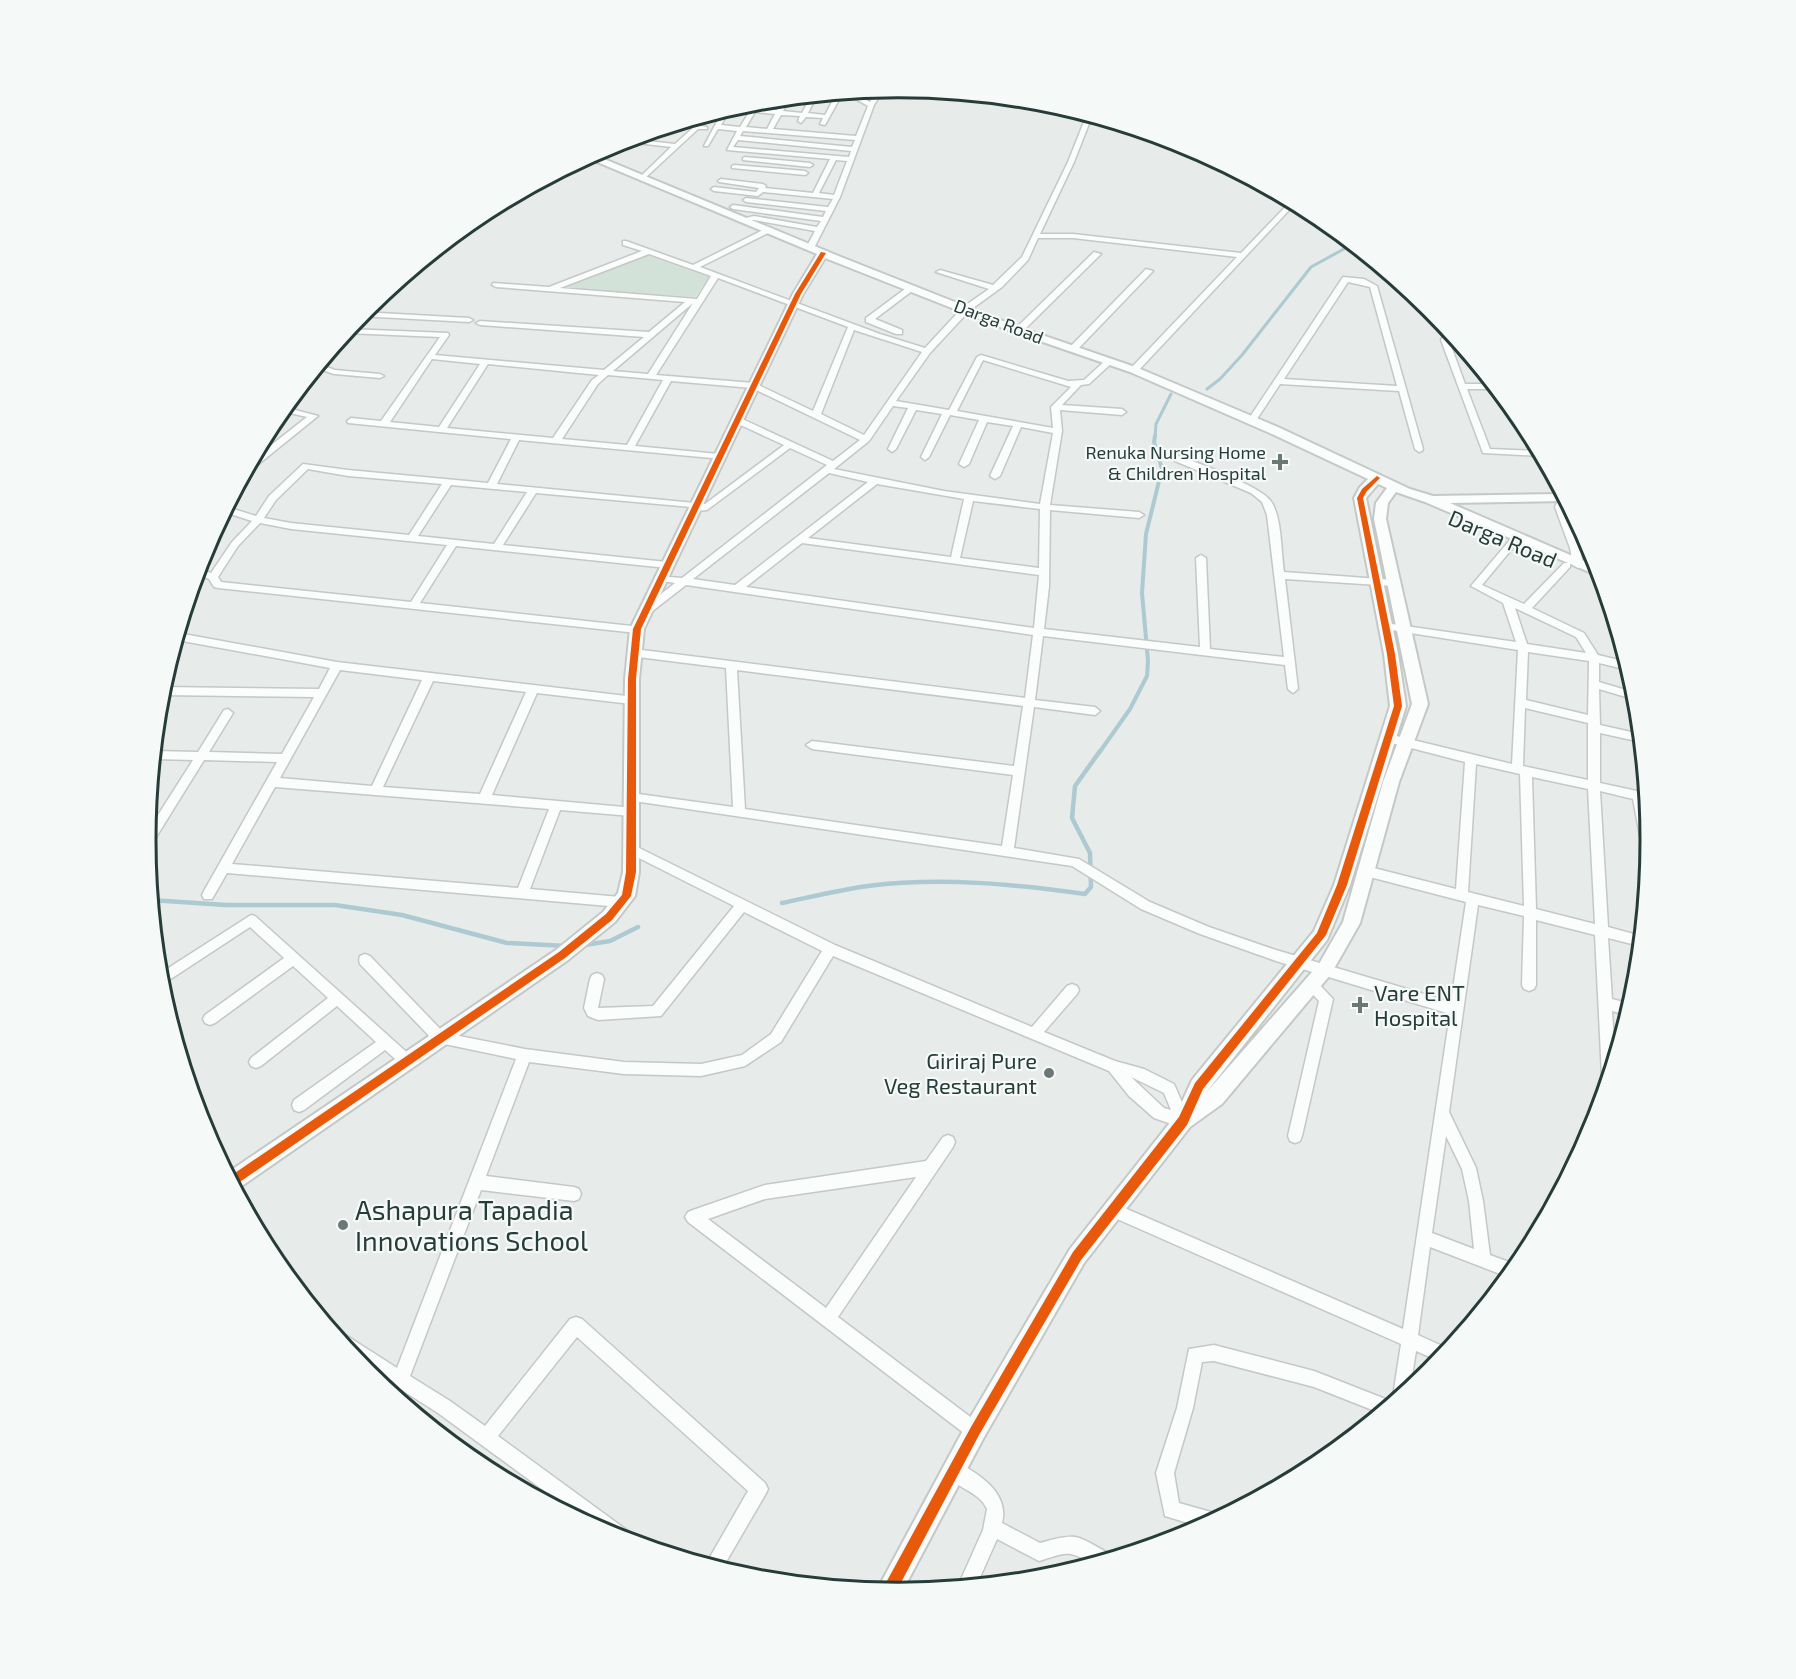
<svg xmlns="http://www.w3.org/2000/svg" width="1796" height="1679" viewBox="0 0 1796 1679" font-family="'Exo 2',sans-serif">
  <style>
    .green { fill: #d2e2d8 }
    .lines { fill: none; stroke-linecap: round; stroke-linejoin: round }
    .stream-far2 { stroke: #adcad3; stroke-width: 3 }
    .stream-far1 { stroke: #adcad3; stroke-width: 4 }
    .stream { stroke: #adcad3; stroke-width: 4.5 }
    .street-casing { stroke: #c4c8c6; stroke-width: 3 }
    .secondary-casing { stroke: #c4c9c7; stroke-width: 4 }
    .street { fill: #fbfcfc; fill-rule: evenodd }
    .secondary { fill: #fbfcfc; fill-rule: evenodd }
    .cycleway-casing { stroke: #f5f9f8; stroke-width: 4 }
    .cycleway { fill: #e8590c; fill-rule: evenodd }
    .poi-dot { fill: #6a7977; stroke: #f5f9f8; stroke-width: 2 }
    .labels { text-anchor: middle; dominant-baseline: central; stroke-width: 4.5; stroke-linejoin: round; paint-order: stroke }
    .far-street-label { font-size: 18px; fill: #263c39; stroke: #f5f9f8 }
    .far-poi-label { font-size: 18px; fill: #263c39; stroke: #f5f9f8; text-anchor: end }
    .street-label { font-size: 22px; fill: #263c39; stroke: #f5f9f8 }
    .poi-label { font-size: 22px; fill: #263c39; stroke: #f5f9f8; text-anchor: start }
    .near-poi-label { font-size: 27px; fill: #263c39; stroke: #f5f9f8; text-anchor: start }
    .rim { fill: none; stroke: #263c39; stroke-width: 3 }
  </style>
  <rect width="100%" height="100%" fill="#e7ebe9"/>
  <path class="green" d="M646,255L709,277L695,297L561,288Z"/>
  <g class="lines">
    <path class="stream-far2" d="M1207,389L1220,379L1242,355L1311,267L1353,244
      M1155,437L1156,424L1171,394"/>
    <path class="stream-far1" d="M1099,753L1130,709L1147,676L1148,661L1142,593L1146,534L1162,469L1154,442L1155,436"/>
    <path class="stream" d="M151,900L226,905H335L402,915L507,943L567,946
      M782,903C811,897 839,890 868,886C941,877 1013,884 1085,894L1091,887L1090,853L1072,818L1075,786L1100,751
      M578,946L610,941L638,927"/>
    <g class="street-casing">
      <path id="street" d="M878,89H884L874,105L840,197L813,250L806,248L815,231L754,220L741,222L737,220L754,216L817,227L821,221L733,209L730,207L733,205L823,217L826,211L746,202L743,200L746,198L828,207L833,199L763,192L758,196L714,191L711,189L714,187L756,192L759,188L719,182L718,181L721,179L763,184L766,186L765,188L813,193L830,159L727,150L737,131L718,129L708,146H704L723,110L730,109L721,125L740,127L756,101H762L757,109L777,110L784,98H790L783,111L802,113L811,96L817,95L808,113L825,115L834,98L837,96L840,98L825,125L820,124L823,118L806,117L801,123L798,121L800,116L781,115L773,129L856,136L868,106L843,92H850L870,102ZM755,112L775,114L767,129L746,127ZM743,131L855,140L852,147L740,136ZM738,140L851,151L849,157L733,147ZM836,160L847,161L834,195L819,193Z
        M1087,114L1092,116L1074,162L1040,234H1073L1241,253L1291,201L1310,210L1292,207L1137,372H1131V368L1237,257L1073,238H1038L1028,260L1002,287L969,311L930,353L896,401L949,410L977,357L981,355L1068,381L1084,380L1107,359L1114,361L1089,384L1081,385L1062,405L1122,409L1126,412L1122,415L1060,410L1062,431L1050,505L1139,512L1144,515L1139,518L1050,510L1049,587L1044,629L1200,647L1196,558L1201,555L1206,558L1210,649L1284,657L1267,515L1262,502L1251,493L1175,461V457L1178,456C1197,462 1259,486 1270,500C1282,515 1281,552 1284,572L1394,580L1399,583L1394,586L1285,579L1298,689L1293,693L1288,689L1285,665L1043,636L1035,700L1095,707L1100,711L1095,715L1034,707L1014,848L1079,859L1150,902L1209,927L1276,950L1451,1002L1466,902L1366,876L1362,874L1360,871L1362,868L1366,866L1456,889L1465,762L1388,742L1382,738L1388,734L1512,764L1518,650L1385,629L1380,626L1385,623L1516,642L1503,603L1471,586L1510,540L1513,539L1518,542L1516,544L1482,585L1524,604L1564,563H1570V567L1532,608L1584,633L1598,655L1627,662L1628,670L1599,663V682L1636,693V700L1599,689L1600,725L1640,734L1641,742L1600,733V783L1646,793L1647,801H1645L1648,817L1650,847L1643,844L1641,841L1633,799L1600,791L1608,927L1641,936L1640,946L1608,938L1612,999L1631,1004L1627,1015L1612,1011L1615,1056L1607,1082L1602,1076L1595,935L1536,920V985L1534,989L1529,991L1524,989L1522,985L1524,916L1478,905L1449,1112L1476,1168L1483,1201L1490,1255L1517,1265L1508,1277L1430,1247L1418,1335L1449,1349L1439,1361L1416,1351L1410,1388L1395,1401L1393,1396L1401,1344L1108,1215L1106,1210L1108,1205L1113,1203L1403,1329L1450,1014L1276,961L1200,934L1141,909L1072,866L627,800L625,797L627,794L631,793L733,807L726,668L630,656L629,653L630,650L634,649L1025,698L1033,635L686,585L650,613H642V609L675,583L657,580V576L682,578L827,465L790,448L707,510L695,511L691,507L536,493L503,545L667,562L672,565L667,568L456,546L420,603L641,627L642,629L637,633L218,588L214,587L209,579L196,574L198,568L211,573L232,542L252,521L224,512L227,507L256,516L269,496L303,464L348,470L488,483L511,439L348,423L347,421L351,418L381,421L440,337L345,333L348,329L448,333L449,335L435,355L604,370L644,337L480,325L476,323L480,321L649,332L685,302L496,287L492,285L493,283L549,287L642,251L623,245V241H626L693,265L767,228H770V232L700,267L880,334L925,348L963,307L989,289L936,272L940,270L993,285L1022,257L1068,162ZM649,254L711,276L697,299L560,288ZM718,278L848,327L813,411L754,383L656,375ZM693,303L648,374L613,371ZM854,330L922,352L864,435L821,414ZM432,359L480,364L439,427L390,422ZM983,360L1071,387L1051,407L1053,428L957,411ZM488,364L599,375L592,380L553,438L447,428ZM608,375L663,380L627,445L562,439L598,384ZM671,381L752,388L860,440L833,461L740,418H734V422L784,445L705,504L497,484L519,440L722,459V455L719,454L635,446ZM893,406L908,408L888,449L892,452L896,449L916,410L942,414L921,457L925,460L929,457L950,415L979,420L959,464L964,467L969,464L987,422L1013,426L990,476L995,479L1000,476L1021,427L1053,433L1040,504L944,491L834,469L869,441ZM308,469L348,476L442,484L409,535L291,523L264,518L276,500ZM829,473L868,482L735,585L693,579ZM877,484L964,499L951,557L808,538ZM451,485L527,492L494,544L418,536ZM973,501L1040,509L1039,568L960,558ZM260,523L291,529L447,545L411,602L221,582L218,577L238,546ZM802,543L1039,575L1034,628L746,587ZM1515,608L1576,637L1586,653L1527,644ZM1528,652L1589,661L1588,715L1526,700ZM737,670L1023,706L1014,766L812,741L806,745L812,749L1013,775L1002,846L745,809ZM1525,708L1588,723V780L1523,766ZM1476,764L1520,774L1524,906L1468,892ZM1532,777L1588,789L1595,924L1536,909ZM1446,1136L1462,1169L1469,1201L1474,1249L1432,1233Z
        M707,115L701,126L707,127V129H698L644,179H640V177L671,147L620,141L628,139L675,144L696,125L681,123L689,120L698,121L701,117Z
        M745,157L810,163L813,165L810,167L743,160V158Z
        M734,165L805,171L808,173L805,175L732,168V166Z
        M1094,252L1101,254L1021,333H1015V329Z
        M1146,269L1153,271L1076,351H1070V347Z
        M1343,277L1364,279L1377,286L1423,449L1422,451L1419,452L1415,449L1399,391L1280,384L1255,422L1248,420ZM1348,282L1370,287L1397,386L1284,379Z
        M909,286L916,288L875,319L902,330V334H896L866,322V318Z
        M362,312L469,318L473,320L469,322L359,316Z
        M1442,338H1456L1459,343H1450L1465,384H1493L1497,389H1467L1490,449L1540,451L1542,456L1483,453L1441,340Z
        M319,364L335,370L380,374L384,376L380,378L334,374L316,368Z
        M284,407L318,416L250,471H246L251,461L307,417L281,411Z
        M1563,495L1567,502L1565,507L1580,548L1583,565L1578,568L1573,565L1570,548L1555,507L1559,498Z
        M178,633L337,662L635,697L636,700L631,704L537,693L492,795L635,808L637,811L631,816L560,810L530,889L620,897L624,898L626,902L624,906L620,907L227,873L212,899H204L202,895L204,891L277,762L204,760L150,847L146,849V834L193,760L154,759V751L198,752L224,710L228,709L233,713L209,752L282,754L314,697L160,695L162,687L319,689L330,668L177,640ZM340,670L422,680L372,786L280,778ZM433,681L526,692L480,794L383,787ZM275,787L549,809L518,888L232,864Z
        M631,844L835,945L1032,1027L1067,986L1072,984L1077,986L1079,990L1077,994L1044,1032L1115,1061L1144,1069L1174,1084L1190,1121L1188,1126L1183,1128L1154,1118L1129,1096L1109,1071L833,956L781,1042L745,1066L701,1076L624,1074L529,1062L486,1176L574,1187L579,1189L581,1194L579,1199L574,1201L481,1190L410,1376L450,1401L485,1426L570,1319L576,1317L582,1319L765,1483L768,1489L765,1495L722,1569L706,1564L748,1491L577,1337L498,1436L632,1534L634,1542L610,1535L588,1523L438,1413L358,1362L337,1336L341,1334L347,1336L397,1368L516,1059L435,1042L360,964L359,960L360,956L365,954L370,956L444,1033L525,1049L624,1062L701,1064L742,1055L771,1034L822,951L744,912L661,1016L598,1020L588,1016L584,1008L590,979L592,975L597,973L602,975L604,979L598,1008L653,1006L734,906L627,852L625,849L627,846ZM1131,1077L1164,1093L1171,1110L1164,1108Z
        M251,915L255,916L412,1057L414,1061L412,1065L407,1067L402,1065L385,1050L304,1110L299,1112L294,1110L292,1105L294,1100L376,1042L337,1006L261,1066L256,1068L251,1066L249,1062L251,1058L328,998L293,966L215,1023L210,1025L205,1023L203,1019L205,1015L284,958L250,927L160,986L159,974Z
        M1311,979L1316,981L1333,999L1302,1136L1300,1141L1295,1143L1290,1141L1288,1136L1319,1001L1304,985L1306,981Z
        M948,1135L953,1137L955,1142L953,1147L838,1317L981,1425L983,1431L981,1437L975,1439L969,1437L688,1222L685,1217L688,1212L693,1210L765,1185L926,1161L943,1137ZM916,1177L826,1308L708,1219L765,1199Z
        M1214,1345L1314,1371L1393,1402L1380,1413L1314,1387L1214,1361L1202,1362L1193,1408L1174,1473L1179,1503L1211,1512L1218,1517L1201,1527L1165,1516L1156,1473L1177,1408L1189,1349Z
        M953,1461C978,1472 1010,1493 1002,1523L1040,1543C1078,1532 1076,1535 1110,1554L1112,1557L1092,1563C1066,1549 1066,1553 1039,1561L997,1539L977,1584L958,1586L983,1530L987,1509C979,1490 952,1488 944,1470L947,1464Z"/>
    </g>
    <g class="secondary-casing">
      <path id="secondary" d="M592,154L841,257L1013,325L1138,368L1280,428L1410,489L1433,496L1563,494L1566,501L1450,503L1598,567L1601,577L1425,502L1396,492L1388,503L1386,519L1428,704L1399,782L1360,923L1331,974L1222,1104L1190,1127L1084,1263L983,1439L902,1592L877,1590L967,1423L1070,1249L1176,1115L1192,1080L1314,931L1334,885L1390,706L1384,654L1354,498L1360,487L1368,479L1272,434L1130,372L1005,329L825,258L803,294L644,629L639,679V872L635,896L615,922L568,960L236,1190L227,1173L556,950L603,912L618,893L623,872L625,679L630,629L793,294L817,254L585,157ZM1378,484L1387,488L1376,503L1374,519L1412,704L1383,782L1343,922L1319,964L1205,1094L1327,940L1350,885L1406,706L1398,654L1366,498Z"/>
    </g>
    <use href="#street" class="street"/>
    <use href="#secondary" class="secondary"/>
    <g class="cycleway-casing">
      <path id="cycleway" d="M821,252L826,253L801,294L641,629L636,679V872L631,896L612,920L565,958L234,1186L229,1177L559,952L606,914L622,895L626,872L628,679L633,629L795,294Z
        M1377,476L1380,478L1367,491L1363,498L1395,654L1402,706L1347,885L1326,935L1203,1089L1187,1125L1081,1260L979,1435L896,1592L882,1590L971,1427L1073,1252L1179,1117L1195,1083L1317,933L1337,885L1394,706L1387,654L1357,498L1362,489Z"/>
    </g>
    <use href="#cycleway" class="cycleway"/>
  </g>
  <g class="poi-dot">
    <path d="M1277 453h6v6h6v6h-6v6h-6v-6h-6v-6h6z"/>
    <path d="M1357 996h6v6h6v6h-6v6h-6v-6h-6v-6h6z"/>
    <circle cx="1049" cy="1073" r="6"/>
    <circle cx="343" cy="1225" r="6"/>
  </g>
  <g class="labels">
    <g class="far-street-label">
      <text transform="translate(999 321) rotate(21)">Darga Road</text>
    </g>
    <g class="far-poi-label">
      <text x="1266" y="452">Renuka Nursing Home<tspan x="1266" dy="21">&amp; Children Hospital</tspan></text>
    </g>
    <g class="street-label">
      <text transform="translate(1503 538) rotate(23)">Darga Road</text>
    </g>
    <g class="poi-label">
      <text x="1374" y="992">Vare ENT<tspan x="1374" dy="25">Hospital</tspan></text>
      <text x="1037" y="1060" text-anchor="end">Giriraj Pure<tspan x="1037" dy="25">Veg Restaurant</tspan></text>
    </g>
    <g class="near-poi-label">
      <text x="355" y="1209">Ashapura Tapadia<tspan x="355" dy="31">Innovations School</tspan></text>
    </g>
  </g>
  <path d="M0 0H1796V1679H0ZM156 840a742 742 0 1 1 1484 0a742 742 0 1 1-1484 0Z" fill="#f5f9f8" fill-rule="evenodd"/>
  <path class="rim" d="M156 840a742 742 0 1 1 1484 0a742 742 0 1 1-1484 0Z"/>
</svg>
